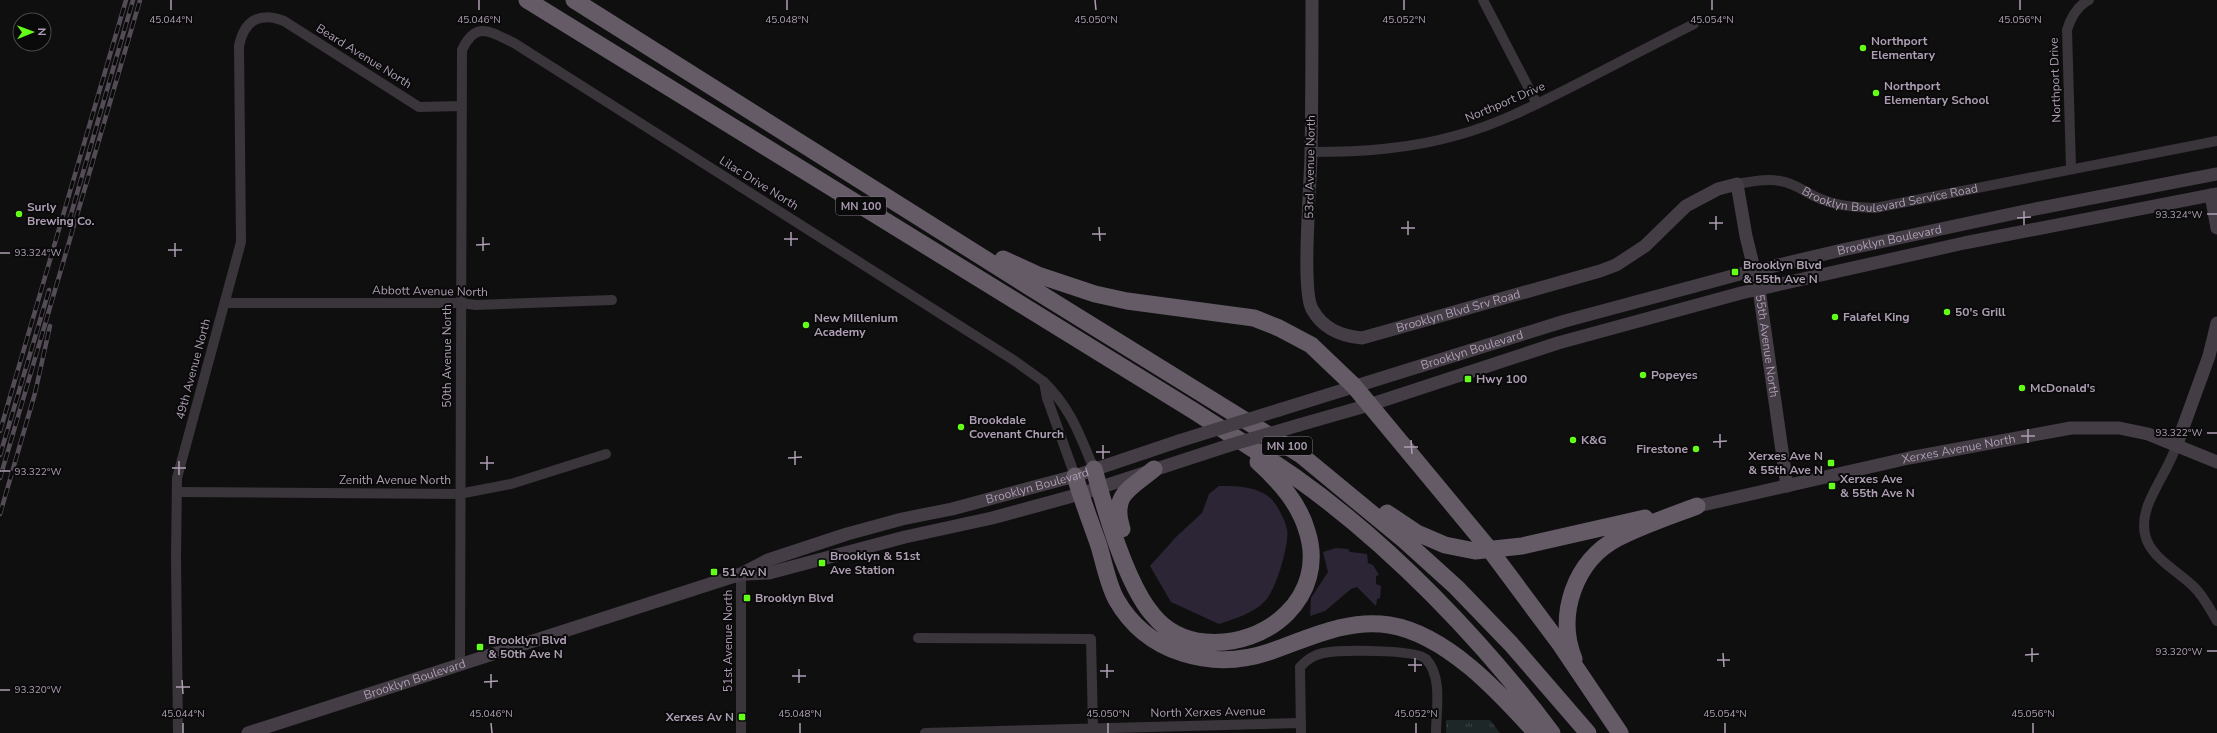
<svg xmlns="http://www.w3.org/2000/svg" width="2217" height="733" viewBox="0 0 2217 733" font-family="'Nunito Sans',sans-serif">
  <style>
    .grass { fill: url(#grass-tufts) }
    .water { fill: #2c2535 }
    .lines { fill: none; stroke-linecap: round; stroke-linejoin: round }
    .street { stroke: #3a343b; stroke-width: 10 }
    .secondary { stroke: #443d46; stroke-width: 13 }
    .highway { stroke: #645b67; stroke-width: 17 }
    .rail-casing { stroke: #534b55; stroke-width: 4.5 }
    .rail { stroke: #0b0a0b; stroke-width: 3; stroke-dasharray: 9; stroke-linecap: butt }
    .secondary-bridge { stroke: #443d46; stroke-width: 13 }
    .ticks { fill: none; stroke: #ad9eb3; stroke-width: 1.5 }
    .poi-dot { fill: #63ff18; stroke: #0b0a0b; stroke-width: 1.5 }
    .labels { text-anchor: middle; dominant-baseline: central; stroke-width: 4; stroke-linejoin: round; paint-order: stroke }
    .shield { fill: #0b0a0b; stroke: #7c7281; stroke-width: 1 }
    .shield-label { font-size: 11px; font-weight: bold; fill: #ad9eb3 }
    .poi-label { font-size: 12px; font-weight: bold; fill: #ad9eb3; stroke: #0b0a0b; text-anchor: start }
    .street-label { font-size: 12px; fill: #ad9eb3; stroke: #0b0a0b }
    .ticks-label { font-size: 10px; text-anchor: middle; fill: #ad9eb3; stroke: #0b0a0b; stroke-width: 4; stroke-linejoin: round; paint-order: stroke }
  </style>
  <defs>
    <pattern id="grass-tufts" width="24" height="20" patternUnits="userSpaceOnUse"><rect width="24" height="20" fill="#1e2728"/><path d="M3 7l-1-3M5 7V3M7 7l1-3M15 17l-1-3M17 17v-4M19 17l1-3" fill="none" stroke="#3c4345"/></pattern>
  </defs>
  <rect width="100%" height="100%" fill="#100f10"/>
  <path class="grass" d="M1446,720H1490L1500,733H1446Z"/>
  <path class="water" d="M1219,486C1236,486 1255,486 1269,497C1276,502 1285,520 1287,529C1290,543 1276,590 1265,601C1254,613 1234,619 1219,624L1171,602L1150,566L1177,536L1202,513L1209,494Z
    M1336,548L1348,549L1350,552L1367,554L1368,563L1373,565L1379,575L1376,576V584L1381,586L1380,598L1377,599L1376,606L1357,587L1351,589L1325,611L1310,616L1311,598L1328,572L1323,552Z"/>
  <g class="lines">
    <g class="street">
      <path d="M1483,0L1537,104"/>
      <path d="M1311,152C1361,152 1410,149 1458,135C1499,124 1537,104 1575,85C1614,65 1654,44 1694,24"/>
      <path d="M2071,168L2067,30C2071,17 2077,6 2089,0"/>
      <path id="s1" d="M1737,184C1751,182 1766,178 1780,181C1794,183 1802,190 1814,196C1834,206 1853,207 1875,208L2217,141"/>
      <path d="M225,303H460L476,305L612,300"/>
      <path d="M2177,444C2170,466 2156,484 2148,505C2132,549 2167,562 2193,586C2203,595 2210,609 2217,621"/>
      <path d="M1075,476L1047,398L1044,382C1072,410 1079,434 1094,469"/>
      <path d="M178,492L459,494L511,484L606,454"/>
      <path d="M741,574V733"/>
      <path d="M918,638L1091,639L1093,728"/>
      <path d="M460,663L462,50C476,20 491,32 514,43L1015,361L1044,382"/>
      <path d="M178,733L176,558L177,478L241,242L239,46C244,21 259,11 284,21L419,107L461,106"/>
      <path d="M925,733L1301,723"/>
      <path d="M1301,733L1300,667C1307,660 1313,655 1323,653C1339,650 1416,649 1426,659C1443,677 1436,710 1436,733"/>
    </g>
    <g class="secondary">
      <path id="s2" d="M1312,0C1312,51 1312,101 1311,152C1311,181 1301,289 1312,309C1323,329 1341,336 1362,338L1600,271L1616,265L1645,246L1686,206L1718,189L1737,184L1746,236L1759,289L1787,486"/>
      <path d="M2211,195L2217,228"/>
      <path id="s3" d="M1279,410L1565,321L1736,275L1842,250L2025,211L2217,174"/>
      <path d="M1299,425L1369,405L1558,343L1741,293L1964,243L2217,194"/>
      <path d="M2177,444L2209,356L2217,323"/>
      <path id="s4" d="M1689,508L1909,458L2071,428H2119L2148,434L2217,462"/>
      <path d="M745,574L769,573L905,537L992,518L1080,494L1227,446"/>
      <path id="s5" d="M248,733L741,574L768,560L847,534L902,519L952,509L1075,476L1179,441"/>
    </g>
    <path class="highway" d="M527,0L1194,411C1228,433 1262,454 1295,477C1391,545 1482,640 1552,733
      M574,0L1028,286L1301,455L1404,540L1456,587L1511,644L1588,733
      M1003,259L1038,275L1095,294L1127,301L1254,318L1279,328L1311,345L1354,386L1490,550L1560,644L1620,733
      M1094,469C1105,510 1126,584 1153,615C1166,631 1185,640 1205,642C1267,648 1328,596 1307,531C1299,503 1279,481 1258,462
      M1075,476C1082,500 1091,523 1099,546C1104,563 1108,584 1116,599C1147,654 1212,671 1269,652C1307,639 1348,618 1389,625C1446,634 1499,692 1536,733
      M1387,513L1417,533L1445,545L1475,551L1522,546L1645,518
      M1122,529C1111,494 1130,489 1154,469
      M1574,659C1556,615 1575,560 1618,538C1643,525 1671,516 1697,506"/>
    <g class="rail-casing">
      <path id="rail" d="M69,221L133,0
        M0,431L126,0
        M0,455L49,290
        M0,478L140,0
        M0,514L35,393L50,326"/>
    </g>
    <use href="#rail" class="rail"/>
    <path class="secondary-bridge" d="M1179,441L1279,410
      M1227,446L1299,425"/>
  </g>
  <path class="ticks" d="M171,0V10M479,0V10M787,0V10M1095,0L1096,10M1404,0V10M1712,0V10M2020,0V10M2024,211V225M2207,214H2217M1716,216V230M2017,218L2031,217M1408,221V235M1709,223H1723M1099,227L1100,241M1401,228H1415M791,232V246M1092,234H1106M483,237V251M784,239H798M175,243V257M476,245L490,244M168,250H182M0,253H10M2028,429V443M2207,433H2217M1720,434V448M2021,436H2035M1411,440L1412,454M1713,442L1727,441M1103,445V459M1404,447H1418M795,451V465M1096,452H1110M487,456V470M788,458L802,457M179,461V475M480,463H494M172,468H186M0,471H10M2032,648V662M2207,651H2217M1723,653L1724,667M2025,655L2039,654M1415,658V672M1717,660H1730M1107,664V678M1408,665H1422M799,669V683M1100,671H1114M491,674V688M792,676H806M182,680L183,694M484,682L498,681M176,687H190M0,690H10M183,723V733M491,723L492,733M800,723V733M1108,723V733M1416,723V733M1725,723V733M2033,723V733"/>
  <g class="poi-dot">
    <circle cx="1863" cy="48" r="4"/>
    <circle cx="1876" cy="93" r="4"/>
    <circle cx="19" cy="214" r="4"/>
    <rect x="1731" y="268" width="8" height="8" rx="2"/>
    <circle cx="1947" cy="312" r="4"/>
    <circle cx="1835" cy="317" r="4"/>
    <circle cx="806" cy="325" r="4"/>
    <circle cx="1643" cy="375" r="4"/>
    <rect x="1464" y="375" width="8" height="8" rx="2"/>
    <circle cx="2022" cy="388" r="4"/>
    <circle cx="961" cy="427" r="4"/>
    <circle cx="1573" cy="440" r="4"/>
    <circle cx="1696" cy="449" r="4"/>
    <rect x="1827" y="459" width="8" height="8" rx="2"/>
    <rect x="1828" y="482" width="8" height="8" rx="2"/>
    <rect x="818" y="559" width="8" height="8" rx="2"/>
    <rect x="710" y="568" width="8" height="8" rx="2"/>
    <rect x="743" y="594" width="8" height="8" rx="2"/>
    <rect x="476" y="643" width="8" height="8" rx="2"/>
    <rect x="738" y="713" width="8" height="8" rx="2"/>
  </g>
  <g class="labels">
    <g class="shield">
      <rect x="836" y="197" width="50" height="18" rx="3"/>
      <rect x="1262" y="437" width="50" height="18" rx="3"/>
    </g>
    <g class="shield-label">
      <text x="861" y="206">MN 100</text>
      <text x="1287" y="446">MN 100</text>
    </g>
    <g class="poi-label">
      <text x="1871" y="41">Northport<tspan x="1871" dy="14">Elementary</tspan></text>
      <text x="1884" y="86">Northport<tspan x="1884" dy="14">Elementary School</tspan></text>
      <text x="27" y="207">Surly<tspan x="27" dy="14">Brewing Co.</tspan></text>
      <text x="1743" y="265">Brooklyn Blvd<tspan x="1743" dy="14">&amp; 55th Ave N</tspan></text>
      <text x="1955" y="312">50's Grill</text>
      <text x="1843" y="317">Falafel King</text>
      <text x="814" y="318">New Millenium<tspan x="814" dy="14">Academy</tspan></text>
      <text x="1651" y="375">Popeyes</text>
      <text x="1476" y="379">Hwy 100</text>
      <text x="2030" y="388">McDonald's</text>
      <text x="969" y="420">Brookdale<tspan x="969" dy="14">Covenant Church</tspan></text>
      <text x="1581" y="440">K&amp;G</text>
      <text x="1688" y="449" text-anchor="end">Firestone</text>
      <text x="1823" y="456" text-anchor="end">Xerxes Ave N<tspan x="1823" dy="14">&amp; 55th Ave N</tspan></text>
      <text x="1840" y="479">Xerxes Ave<tspan x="1840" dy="14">&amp; 55th Ave N</tspan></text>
      <text x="830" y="556">Brooklyn &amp; 51st<tspan x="830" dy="14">Ave Station</tspan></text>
      <text x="722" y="572">51 Av N</text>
      <text x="755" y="598">Brooklyn Blvd</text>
      <text x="488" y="640">Brooklyn Blvd<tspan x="488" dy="14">&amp; 50th Ave N</tspan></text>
      <text x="734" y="717" text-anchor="end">Xerxes Av N</text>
    </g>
    <g class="street-label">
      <text transform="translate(364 56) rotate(32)">Beard Avenue North</text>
      <text transform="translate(2055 80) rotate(-92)">Northport Drive</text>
      <text transform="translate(1505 102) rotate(-23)">Northport Drive</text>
      <text transform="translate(1310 167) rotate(-89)">53rd Avenue North</text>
      <text transform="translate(759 183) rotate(32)">Lilac Drive North</text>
      <text stroke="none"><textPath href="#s1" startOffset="158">Brooklyn Boulevard Service Road</textPath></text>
      <text stroke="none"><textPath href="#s3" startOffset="634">Brooklyn Boulevard</textPath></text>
      <text transform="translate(430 291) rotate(1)">Abbott Avenue North</text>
      <text stroke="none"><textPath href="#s2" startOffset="470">Brooklyn Blvd Srv Road</textPath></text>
      <text stroke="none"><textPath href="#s2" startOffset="947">55th Avenue North</textPath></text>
      <text stroke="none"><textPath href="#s3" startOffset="202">Brooklyn Boulevard</textPath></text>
      <text transform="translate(447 356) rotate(-90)">50th Avenue North</text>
      <text transform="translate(193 369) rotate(-75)">49th Avenue North</text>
      <text stroke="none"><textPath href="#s4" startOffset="276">Xerxes Avenue North</textPath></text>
      <text x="395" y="480">Zenith Avenue North</text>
      <text stroke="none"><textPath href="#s5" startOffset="828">Brooklyn Boulevard</textPath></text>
      <text transform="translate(728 641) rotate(-90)">51st Avenue North</text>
      <text stroke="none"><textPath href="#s5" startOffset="175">Brooklyn Boulevard</textPath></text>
      <text transform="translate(1208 712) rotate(-1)">North Xerxes Avenue</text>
    </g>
  </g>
  <g class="ticks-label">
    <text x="171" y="23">45.044°N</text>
    <text x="479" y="23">45.046°N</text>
    <text x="787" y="23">45.048°N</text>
    <text x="1096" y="23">45.050°N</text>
    <text x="1404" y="23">45.052°N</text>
    <text x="1712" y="23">45.054°N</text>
    <text x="2020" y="23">45.056°N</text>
    <text x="2179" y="218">93.324°W</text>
    <text x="38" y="256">93.324°W</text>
    <text x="2179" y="436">93.322°W</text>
    <text x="38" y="475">93.322°W</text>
    <text x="2179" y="655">93.320°W</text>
    <text x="38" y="693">93.320°W</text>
    <text x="183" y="717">45.044°N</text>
    <text x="491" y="717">45.046°N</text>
    <text x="800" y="717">45.048°N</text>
    <text x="1108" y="717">45.050°N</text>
    <text x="1416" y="717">45.052°N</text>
    <text x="1725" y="717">45.054°N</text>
    <text x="2033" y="717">45.056°N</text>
  </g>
  <g transform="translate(32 32) rotate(89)"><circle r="19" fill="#0b0a0b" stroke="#4c454e"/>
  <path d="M0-3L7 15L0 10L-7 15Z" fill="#63ff18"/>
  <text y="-6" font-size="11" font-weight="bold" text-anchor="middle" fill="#ad9eb3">N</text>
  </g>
</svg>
